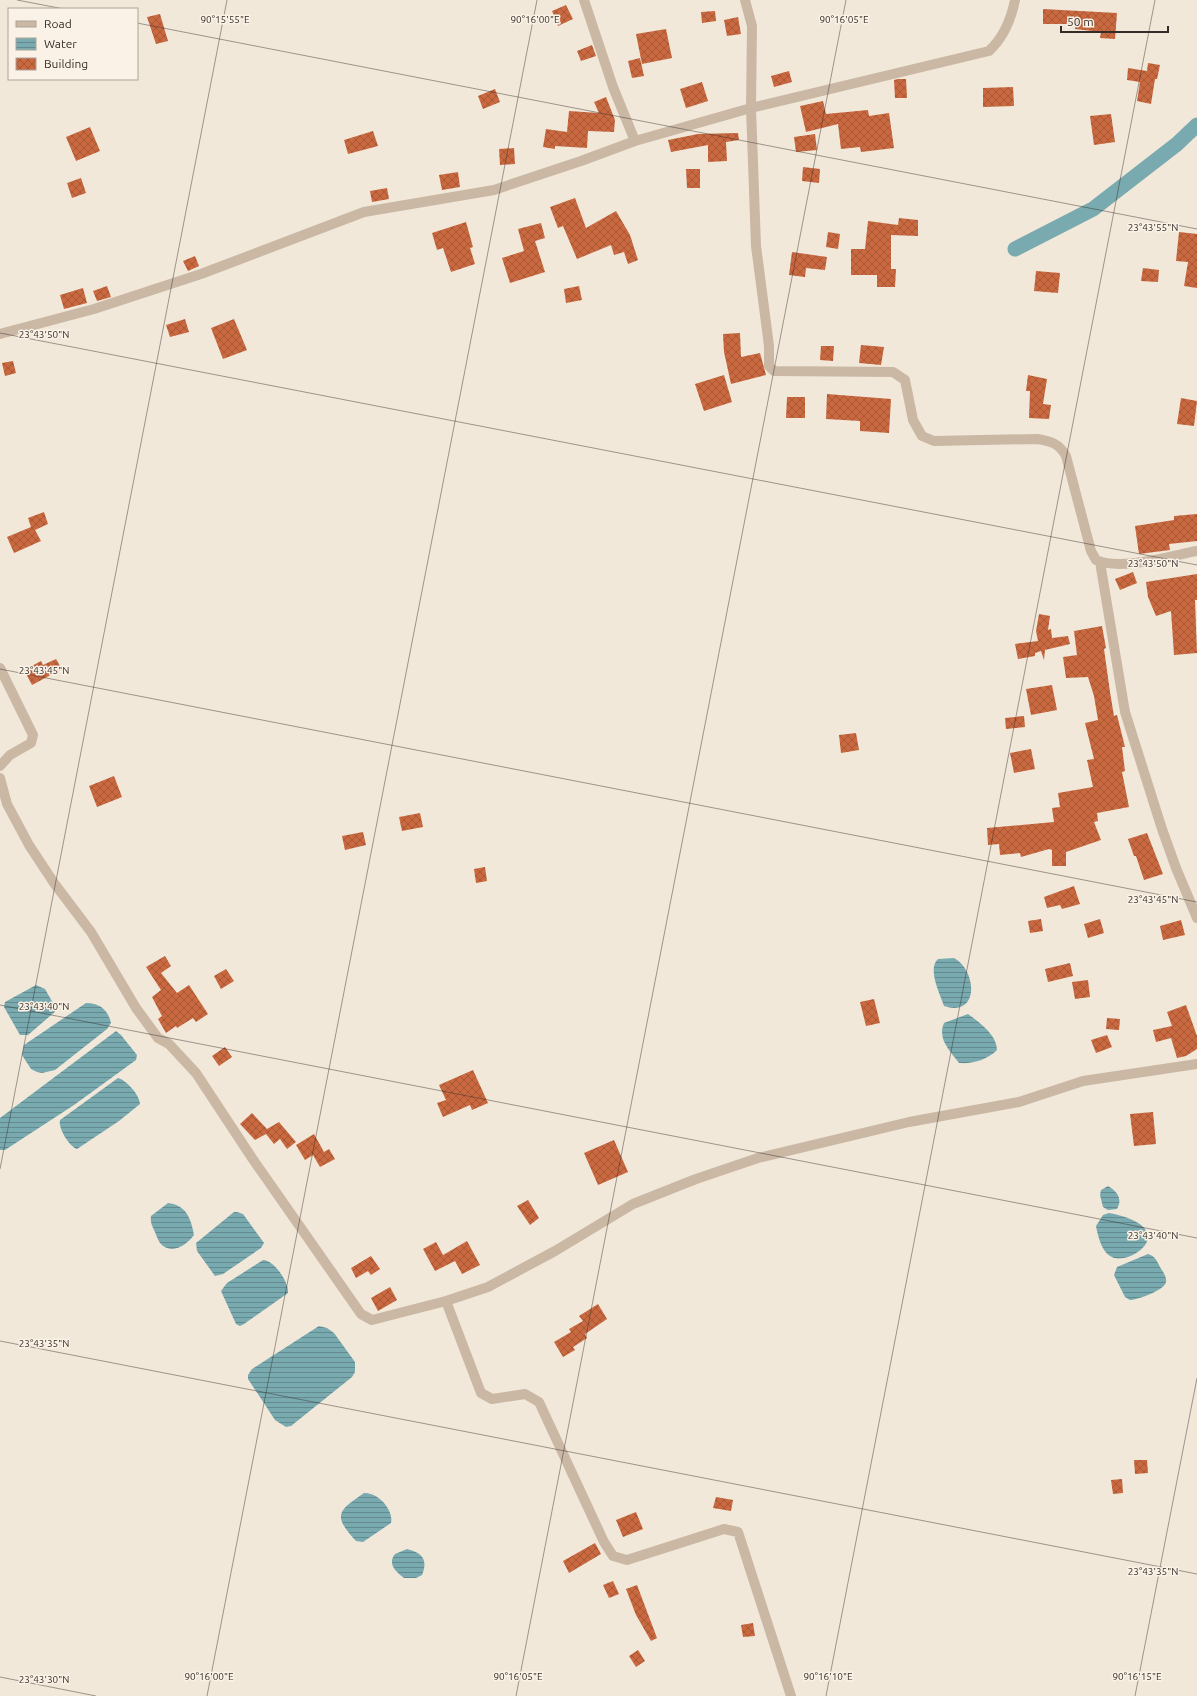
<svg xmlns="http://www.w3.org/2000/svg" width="1197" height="1696" viewBox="0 0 1197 1696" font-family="Ubuntu,sans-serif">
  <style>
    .water { fill: url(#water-rules) }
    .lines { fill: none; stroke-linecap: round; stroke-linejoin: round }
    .canal { stroke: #78aab0; stroke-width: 15 }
    .building { fill: url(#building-cross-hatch) }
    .street { stroke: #cab8a5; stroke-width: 10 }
    .ticks { fill: none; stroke: #362c27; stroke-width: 1; stroke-opacity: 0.45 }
    .ticks-label { font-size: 10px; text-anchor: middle; fill: #362c27; stroke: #faf2e6; stroke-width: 3; stroke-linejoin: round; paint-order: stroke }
  </style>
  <defs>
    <pattern id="water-rules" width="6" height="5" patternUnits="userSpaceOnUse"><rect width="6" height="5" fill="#78aab0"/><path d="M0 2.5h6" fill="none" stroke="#638b8f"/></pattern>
    <pattern id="building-cross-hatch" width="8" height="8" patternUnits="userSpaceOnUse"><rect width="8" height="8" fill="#ca6940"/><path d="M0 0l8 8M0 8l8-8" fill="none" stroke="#a55736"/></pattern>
  </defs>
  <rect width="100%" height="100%" fill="#f2e8d9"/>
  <path class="water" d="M954,958C977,970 980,1018 944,1006C940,994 927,969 938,959Z
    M36,985L45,989L57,1010L28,1035H20L4,1007L5,1002Z
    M86,1003C100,1003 108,1010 111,1023L107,1029L55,1070L42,1073L37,1072L31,1069L22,1055L24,1045Z
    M968,1014C979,1022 997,1035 997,1050C987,1060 973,1064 959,1063C950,1051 937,1039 944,1023Z
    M116,1031L121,1035L137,1055L136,1060L74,1105L5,1150H0V1118Z
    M118,1078C126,1080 140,1095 140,1104L119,1121L77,1149C69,1146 58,1128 60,1120Z
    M1108,1186C1117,1191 1123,1199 1117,1209L1108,1210L1103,1207L1100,1195L1101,1190Z
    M168,1203C186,1205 191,1218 194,1235C187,1245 171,1256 160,1243C158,1240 156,1235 155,1232C152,1226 150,1222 151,1216Z
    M234,1212H237L243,1214L264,1243L261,1248L223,1274L215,1276L197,1251L196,1243Z
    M1109,1213C1186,1228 1128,1269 1110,1256C1101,1250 1098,1236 1096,1226L1103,1215Z
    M1148,1254C1155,1256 1157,1261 1160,1267C1163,1272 1167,1277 1166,1282C1165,1290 1137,1300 1130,1300L1125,1297L1114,1275L1117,1267Z
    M263,1260C274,1260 289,1282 288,1293L244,1324L240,1326L236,1324L221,1291L227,1283Z
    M319,1326L327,1328L334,1333L355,1362V1372L352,1377L291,1426L286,1427L275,1420L248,1379V1375L252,1369Z
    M364,1493C378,1492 394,1510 391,1523L363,1542L356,1541C332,1515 338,1511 364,1493Z
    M407,1549C423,1553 428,1560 422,1575L416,1578H404C396,1572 387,1564 395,1554Z"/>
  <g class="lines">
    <path class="canal" d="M1015,249L1093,209L1177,144L1197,125"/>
  </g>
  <path class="building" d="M566,5L573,19L558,26L552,11Z
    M1043,9L1117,13L1115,39L1100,38L1101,32L1075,29L1076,24H1043Z
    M715,11L716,21L702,23L701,12Z
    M160,14L168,41L156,44L147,17Z
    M738,17L741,34L727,36L724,20Z
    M666,29L672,58L642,64L636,34Z
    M592,45L596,56L581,61L577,51Z
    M640,58L644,76L632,78L628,61Z
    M1148,63L1160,65L1157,79H1155L1151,104L1137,101L1140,82L1127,80L1128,68L1147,71Z
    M789,71L792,82L774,87L771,76Z
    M898,79H906L907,98H895L894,80Z
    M702,82L708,101L686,108L680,89Z
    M1013,87L1014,106L983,107V88Z
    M495,89L500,102L483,109L478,96Z
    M606,97L615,120L614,132L588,131L587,148L555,146V149L543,147L546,129L567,132L569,111L599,113L594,102Z
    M823,101L826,114L868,110L869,116L889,113L894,148L861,152L860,147L841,149L838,124L806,132L800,106Z
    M1111,114L1115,142L1094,145L1090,116Z
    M90,127L100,151L76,161L66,137Z
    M373,131L378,146L348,154L344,140Z
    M738,133L739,140L726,142L727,161L708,162V145L671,152L668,140L698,134Z
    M815,134L817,150L796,152L794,137Z
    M514,148L515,164L500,165L499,149Z
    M803,167L820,169L819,183L802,181Z
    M686,169H700V188H687Z
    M458,172L460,187L442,190L439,175Z
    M81,178L86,193L72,198L67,183Z
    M387,188L389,199L372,202L370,191Z
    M575,198L586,228L616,211L630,235L638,260L628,264L624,252L614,255L611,245L577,259L563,226L558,228L550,207Z
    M899,218L918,220V236L891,235V269H896L895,287H877V275H851V249H865L868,221L898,225Z
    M466,222L473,247L470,248L475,264L451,272L443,248L437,250L432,233Z
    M541,223L545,238L535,241L545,272L510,283L502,258L524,251L518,229Z
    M828,232L840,234L838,249L826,247Z
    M1179,232L1197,234V288L1184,286L1188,262L1176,261Z
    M792,252L827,257L825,270L806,268L805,277L789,275Z
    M195,256L199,266L188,271L183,261Z
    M1143,268L1159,270L1158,282L1141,281Z
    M1036,271L1060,273L1058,293L1034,291Z
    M107,286L111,297L97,301L93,291Z
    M579,286L582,300L566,303L564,289Z
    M83,288L87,303L64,309L60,295Z
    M185,319L189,332L170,337L166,325Z
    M234,319L247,350L223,359L211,328Z
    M740,333L741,357L760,353L766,375L731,384L724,352L723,334Z
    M861,345L884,347L881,365L859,363Z
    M821,346H834L833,361L820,360Z
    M13,361L16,373L5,376L2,363Z
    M724,375L732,402L704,411L695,384Z
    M1028,375L1047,379L1043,404L1051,405L1049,419L1029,418L1030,391H1026Z
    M827,394L891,399L889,433L860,431V421L826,419Z
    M787,397H805V418H786Z
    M1181,398L1197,401L1194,426L1177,424Z
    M44,512L48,524L35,530L41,541L14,553L7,537L31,527L28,518Z
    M1197,514V541L1169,544L1170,550L1139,554L1135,526L1174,520V516Z
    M1133,572L1137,583L1120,590L1115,579Z
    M1197,574V600H1195L1197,653L1174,655L1171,611L1156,616L1148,597L1146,582Z
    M1039,614L1050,616L1048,630L1051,629L1052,638L1068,636L1070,644L1045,650L1044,660L1041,651L1035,653V656L1018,659L1015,644L1038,641L1036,631Z
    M1102,626L1106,648L1104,649L1110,692L1114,716L1117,715L1125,747H1122L1125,771L1122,772L1129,807L1097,813L1098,821L1094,822L1101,840L1066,852V866H1052V850L1049,849L1021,857L1020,853L1000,855L999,844L988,845L987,828L1054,822L1052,808L1060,807L1058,793L1093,787L1087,760L1094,759L1085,723L1098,720L1094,696L1088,677L1066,678L1063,657L1077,655L1074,631Z
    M56,659L62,669L32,685L24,670L41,661L43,665Z
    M1052,685L1057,710L1031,715L1026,689Z
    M1024,716L1025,727L1006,729L1005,718Z
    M856,733L859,750L841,753L839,735Z
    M1031,749L1035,769L1014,773L1010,753Z
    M114,776L122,797L97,807L89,786Z
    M420,813L423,827L402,831L399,817Z
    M363,832L366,845L345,850L342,836Z
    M1147,833L1163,874L1144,880L1136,856H1134L1128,839Z
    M485,867L487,881L476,883L474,869Z
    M1074,886L1080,904L1062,909L1060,905L1047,908L1044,897Z
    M1041,919L1043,931L1030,933L1028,921Z
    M1100,919L1104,933L1088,938L1084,924Z
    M1181,920L1185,935L1163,940L1160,926Z
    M165,956L171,966L161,973L177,993L189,985L208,1014L196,1022L193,1018L177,1028L176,1026L166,1033L158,1019L162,1016L152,997L161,990L146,967Z
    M1070,963L1073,976L1048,982L1045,969Z
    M226,969L234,981L221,989L214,976Z
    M1088,980L1090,997L1075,999L1072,982Z
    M874,999L880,1023L866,1026L860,1002Z
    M1186,1005L1197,1036V1049L1186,1056L1177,1058L1171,1038L1156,1042L1153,1030L1172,1026L1167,1012Z
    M1107,1018L1120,1019L1119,1030L1106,1029Z
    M1107,1035L1112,1047L1096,1053L1091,1040Z
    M225,1047L232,1057L219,1066L212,1056Z
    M473,1070L488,1103L472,1110L470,1105L443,1117L437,1103L446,1100L439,1085Z
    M1153,1112L1156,1144L1134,1146L1130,1114Z
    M252,1113L267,1129L279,1122L296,1142L287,1149L280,1139L274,1144L266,1134L255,1140L240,1124Z
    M314,1134L324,1152L329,1149L335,1159L320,1167L313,1155L305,1160L296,1145Z
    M614,1140L628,1172L598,1185L584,1153Z
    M528,1200L539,1218L530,1225L517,1206Z
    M467,1241L480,1265L462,1274L455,1261L435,1271L423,1249L436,1242L443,1255Z
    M371,1256L380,1269L371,1275L368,1271L356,1278L351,1268Z
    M390,1287L397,1300L378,1311L371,1298Z
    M598,1304L607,1319L585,1334L587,1338L573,1347L575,1350L563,1357L554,1342L571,1332L569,1329L583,1321L579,1316Z
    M1134,1460H1147L1148,1473L1135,1474Z
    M1122,1479L1123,1493L1113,1494L1111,1480Z
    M716,1497L733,1500L731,1511L713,1508Z
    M636,1512L643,1529L623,1537L616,1520Z
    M595,1543L601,1554L569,1573L563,1561Z
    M613,1581L619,1594L609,1598L603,1585Z
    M637,1585L657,1638L651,1641L636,1615L626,1589Z
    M753,1623L755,1636L743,1637L741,1625Z
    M638,1650L645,1661L636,1667L629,1656Z"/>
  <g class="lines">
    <path class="street" d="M745,0L752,26L751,108L756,246L769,346V366L774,371L893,372L905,380L913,420L922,436L934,441L1037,439C1050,441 1059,443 1066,456L1091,551L1096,560C1121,571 1170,556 1197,551
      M635,141L751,108L989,51C1004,37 1011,20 1015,0
      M0,334L94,309L201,274L364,212L494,190L581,161L635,141L613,87L584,0
      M1100,562L1125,712L1162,829L1176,868L1197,918
      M0,668L33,735L31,743L10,755L0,766
      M0,778L7,804L29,845L54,883L91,932L136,1008L158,1038L169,1044L196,1073L252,1158L361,1314L372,1320L446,1301L481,1393L492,1399L525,1394L539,1402L604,1542L613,1556L627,1560L724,1529L738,1532L791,1696
      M446,1301L488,1287L555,1251L633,1204L696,1179L758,1158L909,1122L1019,1102L1083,1081L1197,1064"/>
  </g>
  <path class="ticks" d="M17,0L64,9M137,23L1197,229M0,333L1197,565M0,669L1197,902M0,1005L1197,1238M0,1169L227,0M0,1341L1197,1574M0,1677L96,1696M207,1696L537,0M516,1696L846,0M826,1696L1155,0M1135,1696L1197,1378"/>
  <g class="ticks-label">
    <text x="225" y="23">90°15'55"E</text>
    <text x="535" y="23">90°16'00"E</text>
    <text x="844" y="23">90°16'05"E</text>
    <text x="1153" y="231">23°43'55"N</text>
    <text x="44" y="338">23°43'50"N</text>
    <text x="1153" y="567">23°43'50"N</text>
    <text x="44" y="674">23°43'45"N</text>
    <text x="1153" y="903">23°43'45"N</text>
    <text x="44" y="1010">23°43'40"N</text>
    <text x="1153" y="1239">23°43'40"N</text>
    <text x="44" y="1347">23°43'35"N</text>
    <text x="1153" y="1575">23°43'35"N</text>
    <text x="209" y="1680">90°16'00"E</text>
    <text x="518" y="1680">90°16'05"E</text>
    <text x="828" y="1680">90°16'10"E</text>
    <text x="1137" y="1680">90°16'15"E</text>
    <text x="44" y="1683">23°43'30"N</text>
  </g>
  <rect x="8" y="8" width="130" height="72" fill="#faf2e6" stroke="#aca39a"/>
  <rect x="16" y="21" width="20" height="6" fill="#cab8a5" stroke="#aca39a"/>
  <text x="44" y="28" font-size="12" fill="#362c27">Road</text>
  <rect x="16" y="38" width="20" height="12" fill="url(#water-rules)" stroke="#aca39a"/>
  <text x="44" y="48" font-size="12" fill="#362c27">Water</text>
  <rect x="16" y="58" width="20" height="12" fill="url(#building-cross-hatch)" stroke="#aca39a"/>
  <text x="44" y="68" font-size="12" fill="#362c27">Building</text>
  <path d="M1061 26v6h107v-6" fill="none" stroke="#362c27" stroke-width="2"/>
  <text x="1067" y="26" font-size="12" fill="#362c27" stroke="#faf2e6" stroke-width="3" paint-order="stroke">50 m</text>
</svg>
